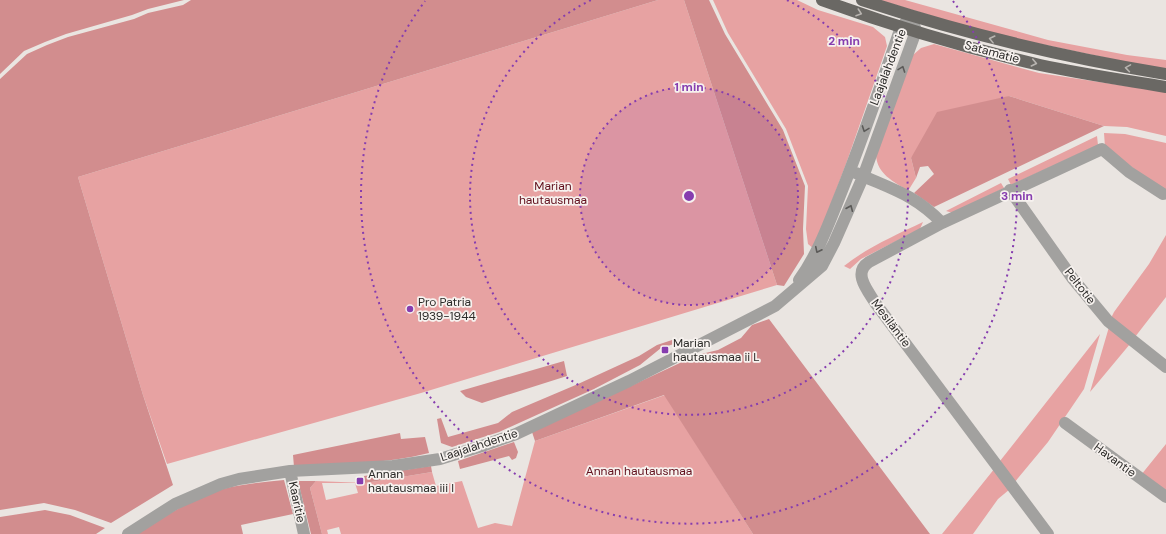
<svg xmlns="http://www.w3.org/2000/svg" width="1166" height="534" viewBox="0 0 1166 534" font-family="'DM Sans',sans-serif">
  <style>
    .green { fill: #e7a2a2; fill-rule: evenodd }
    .forest { fill: #d28d8e }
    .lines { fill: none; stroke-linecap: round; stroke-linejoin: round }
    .minor { stroke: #a2a19f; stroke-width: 12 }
    .major { stroke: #6a6864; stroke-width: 12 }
    .oneway { stroke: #b8b4b0 }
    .oneway2 { stroke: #5b5a58 }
    .ring { fill: none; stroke: #863daf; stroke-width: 2; stroke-dasharray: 2 4 }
    .poi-dot { fill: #863daf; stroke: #f7f2ef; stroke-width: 1.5 }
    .labels { text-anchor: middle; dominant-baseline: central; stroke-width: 3.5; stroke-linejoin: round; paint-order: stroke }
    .street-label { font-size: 12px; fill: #2b2a28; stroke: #f7f2ef }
    .park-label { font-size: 12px; fill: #610f1c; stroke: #f7f2ef }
    .poi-label { font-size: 12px; fill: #2b2a28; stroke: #f7f2ef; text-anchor: start }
    .centre { fill: #863daf; stroke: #f7f2ef; stroke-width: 2 }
    .ring-label { font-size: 12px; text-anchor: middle; font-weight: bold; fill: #863daf; stroke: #f7f2ef; stroke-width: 3.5; stroke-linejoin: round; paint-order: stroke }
  </style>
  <rect width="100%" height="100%" fill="#eae5e1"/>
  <path class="green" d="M658,0H684L777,285L421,393L167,464L143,395L78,177Z
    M713,0H797L818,10L873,27L885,37L887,46L846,164L814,249L808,244L806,229L808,186L786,129L728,33Z
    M879,0H905L1048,40L1127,55L1166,60V69L1126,62L989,33Z
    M934,44L1039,73L1166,92V136L1127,127L1104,126L1009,96L911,158L916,178L908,191C893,181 877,174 876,155L913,55L921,48Z
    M1104,133L1125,134L1166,143V193L1105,147Z
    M1097,136L1098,145L1011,185L1008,179Z
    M1001,183L1004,188L953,213L946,211Z
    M923,222L920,229L861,259L850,269L844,266C868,247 896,235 923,222Z
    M1166,235V297L1135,337L1111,318L1114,312L1149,264Z
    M1109,327L1130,344L1090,392Z
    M1100,334L1084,389L1048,442L1014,483L1000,461Z
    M665,395L753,534H341L339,527L327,530L328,534H322L310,488L316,481L365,483L432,472L436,486L462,481L478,528L495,523L512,526L535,441ZM322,483H355L358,493L326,500Z
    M1166,444V492L1141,475Z
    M995,468L1010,489L998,499L973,534H942Z"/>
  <path class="forest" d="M0,0H184L148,9L132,15L66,34L45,42L24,51L0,74Z
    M191,0H658L78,177L143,395L173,485L111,523L75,510L44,503L0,510V79L27,54L47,45L68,37L134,19L148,13L183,5Z
    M684,0H709L725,34L783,130L805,186L803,229L804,254L784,286L777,285Z
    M1009,96L1104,126L934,207L914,193L934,174L928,166L920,167L916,178L911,158L937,112Z
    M769,319L930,534H753L664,395L535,441L532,432L697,355L718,350L741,338L752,325Z
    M675,339L677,343L661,348L640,365L594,389L499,432L452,447L441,443L437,419L441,418L448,437L498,423L512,412L578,384L639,356L657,345Z
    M564,361L567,376L482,403L466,397L460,391Z
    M400,433L401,439L425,437L429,453C385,464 339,464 294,467L293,455Z
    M514,442L518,452L516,458L512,460L509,456L460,469L458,461Z
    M431,466L432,472L365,483L364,476Z
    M284,480L293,514L241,525L243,534H137C164,517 192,498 223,489C243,484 264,482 284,480Z
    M298,481H316L310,488L322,534H311Z
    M45,510L70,515L105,528L96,534H0V517Z"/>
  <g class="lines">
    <path class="minor" d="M856,173C891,189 914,194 942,223
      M1010,190L1073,279L1108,321L1166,367
      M799,280C818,254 829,223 841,193C863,138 882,82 901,27L908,20
      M1065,423L1166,497
      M290,471L304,534
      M128,534L175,504L221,484L239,479L290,471L393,466L440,459L482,446L516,434L629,381L775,306L822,266L834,243L863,177L916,31L911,16
      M1048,534L876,304C868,291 852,273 869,262L942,223L1102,149L1129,172L1163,194"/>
    <path class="major" d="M822,0C893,26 967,48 1040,65C1082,74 1124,80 1166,87
      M862,0C962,33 1062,57 1166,74"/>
  </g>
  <defs><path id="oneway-chevron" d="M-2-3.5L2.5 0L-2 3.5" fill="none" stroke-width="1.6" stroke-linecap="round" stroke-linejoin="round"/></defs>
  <g class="oneway">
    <use href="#oneway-chevron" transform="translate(859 13) rotate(19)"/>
    <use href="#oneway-chevron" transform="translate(992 39) rotate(-166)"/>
    <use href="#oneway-chevron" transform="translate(1034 63) rotate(13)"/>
    <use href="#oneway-chevron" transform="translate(1128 68) rotate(-171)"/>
  </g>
  <g class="oneway2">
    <use href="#oneway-chevron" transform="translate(902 69) rotate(-70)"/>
    <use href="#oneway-chevron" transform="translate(865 129) rotate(110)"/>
    <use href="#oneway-chevron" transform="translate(850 208) rotate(-67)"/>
    <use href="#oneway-chevron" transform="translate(818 250) rotate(116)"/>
  </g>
  <circle cx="689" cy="196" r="109" fill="#863daf" fill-opacity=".12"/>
  <g class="ring">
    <circle cx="689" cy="196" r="109"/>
    <path d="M787 0A219 219 0 1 1 591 0"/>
    <path d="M953 1A328 328 0 1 1 425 1"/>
  </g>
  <g class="poi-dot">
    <circle cx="410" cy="309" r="4"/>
    <rect x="661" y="346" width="8" height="8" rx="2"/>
    <rect x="356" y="477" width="8" height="8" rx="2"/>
  </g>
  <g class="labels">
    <g class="street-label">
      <text transform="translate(992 52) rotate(15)">Satamatie</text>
      <text transform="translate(888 67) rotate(-69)">Laajalahdentie</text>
      <text transform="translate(1080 286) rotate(52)">Peltotie</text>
      <text transform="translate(891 323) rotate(53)">Mesiläntie</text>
      <text transform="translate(479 445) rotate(-18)">Laajalahdentie</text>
      <text transform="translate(1115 460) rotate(36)">Havantie</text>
      <text transform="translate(297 502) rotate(78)">Kaaritie</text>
    </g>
    <g class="park-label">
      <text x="553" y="186">Marian<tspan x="553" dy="14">hautausmaa</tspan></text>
      <text x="639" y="471">Annan hautausmaa</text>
    </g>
    <g class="poi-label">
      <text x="418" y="302">Pro Patria<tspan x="418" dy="14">1939-1944</tspan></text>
      <text x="673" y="343">Marian<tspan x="673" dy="14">hautausmaa ii L</tspan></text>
      <text x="368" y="474">Annan<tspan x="368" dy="14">hautausmaa iii I</tspan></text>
    </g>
  </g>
  <circle cx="689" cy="196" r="6" class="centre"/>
  <g class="ring-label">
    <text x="844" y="45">2 min</text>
    <text x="689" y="91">1 min</text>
    <text x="1017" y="200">3 min</text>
  </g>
</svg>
